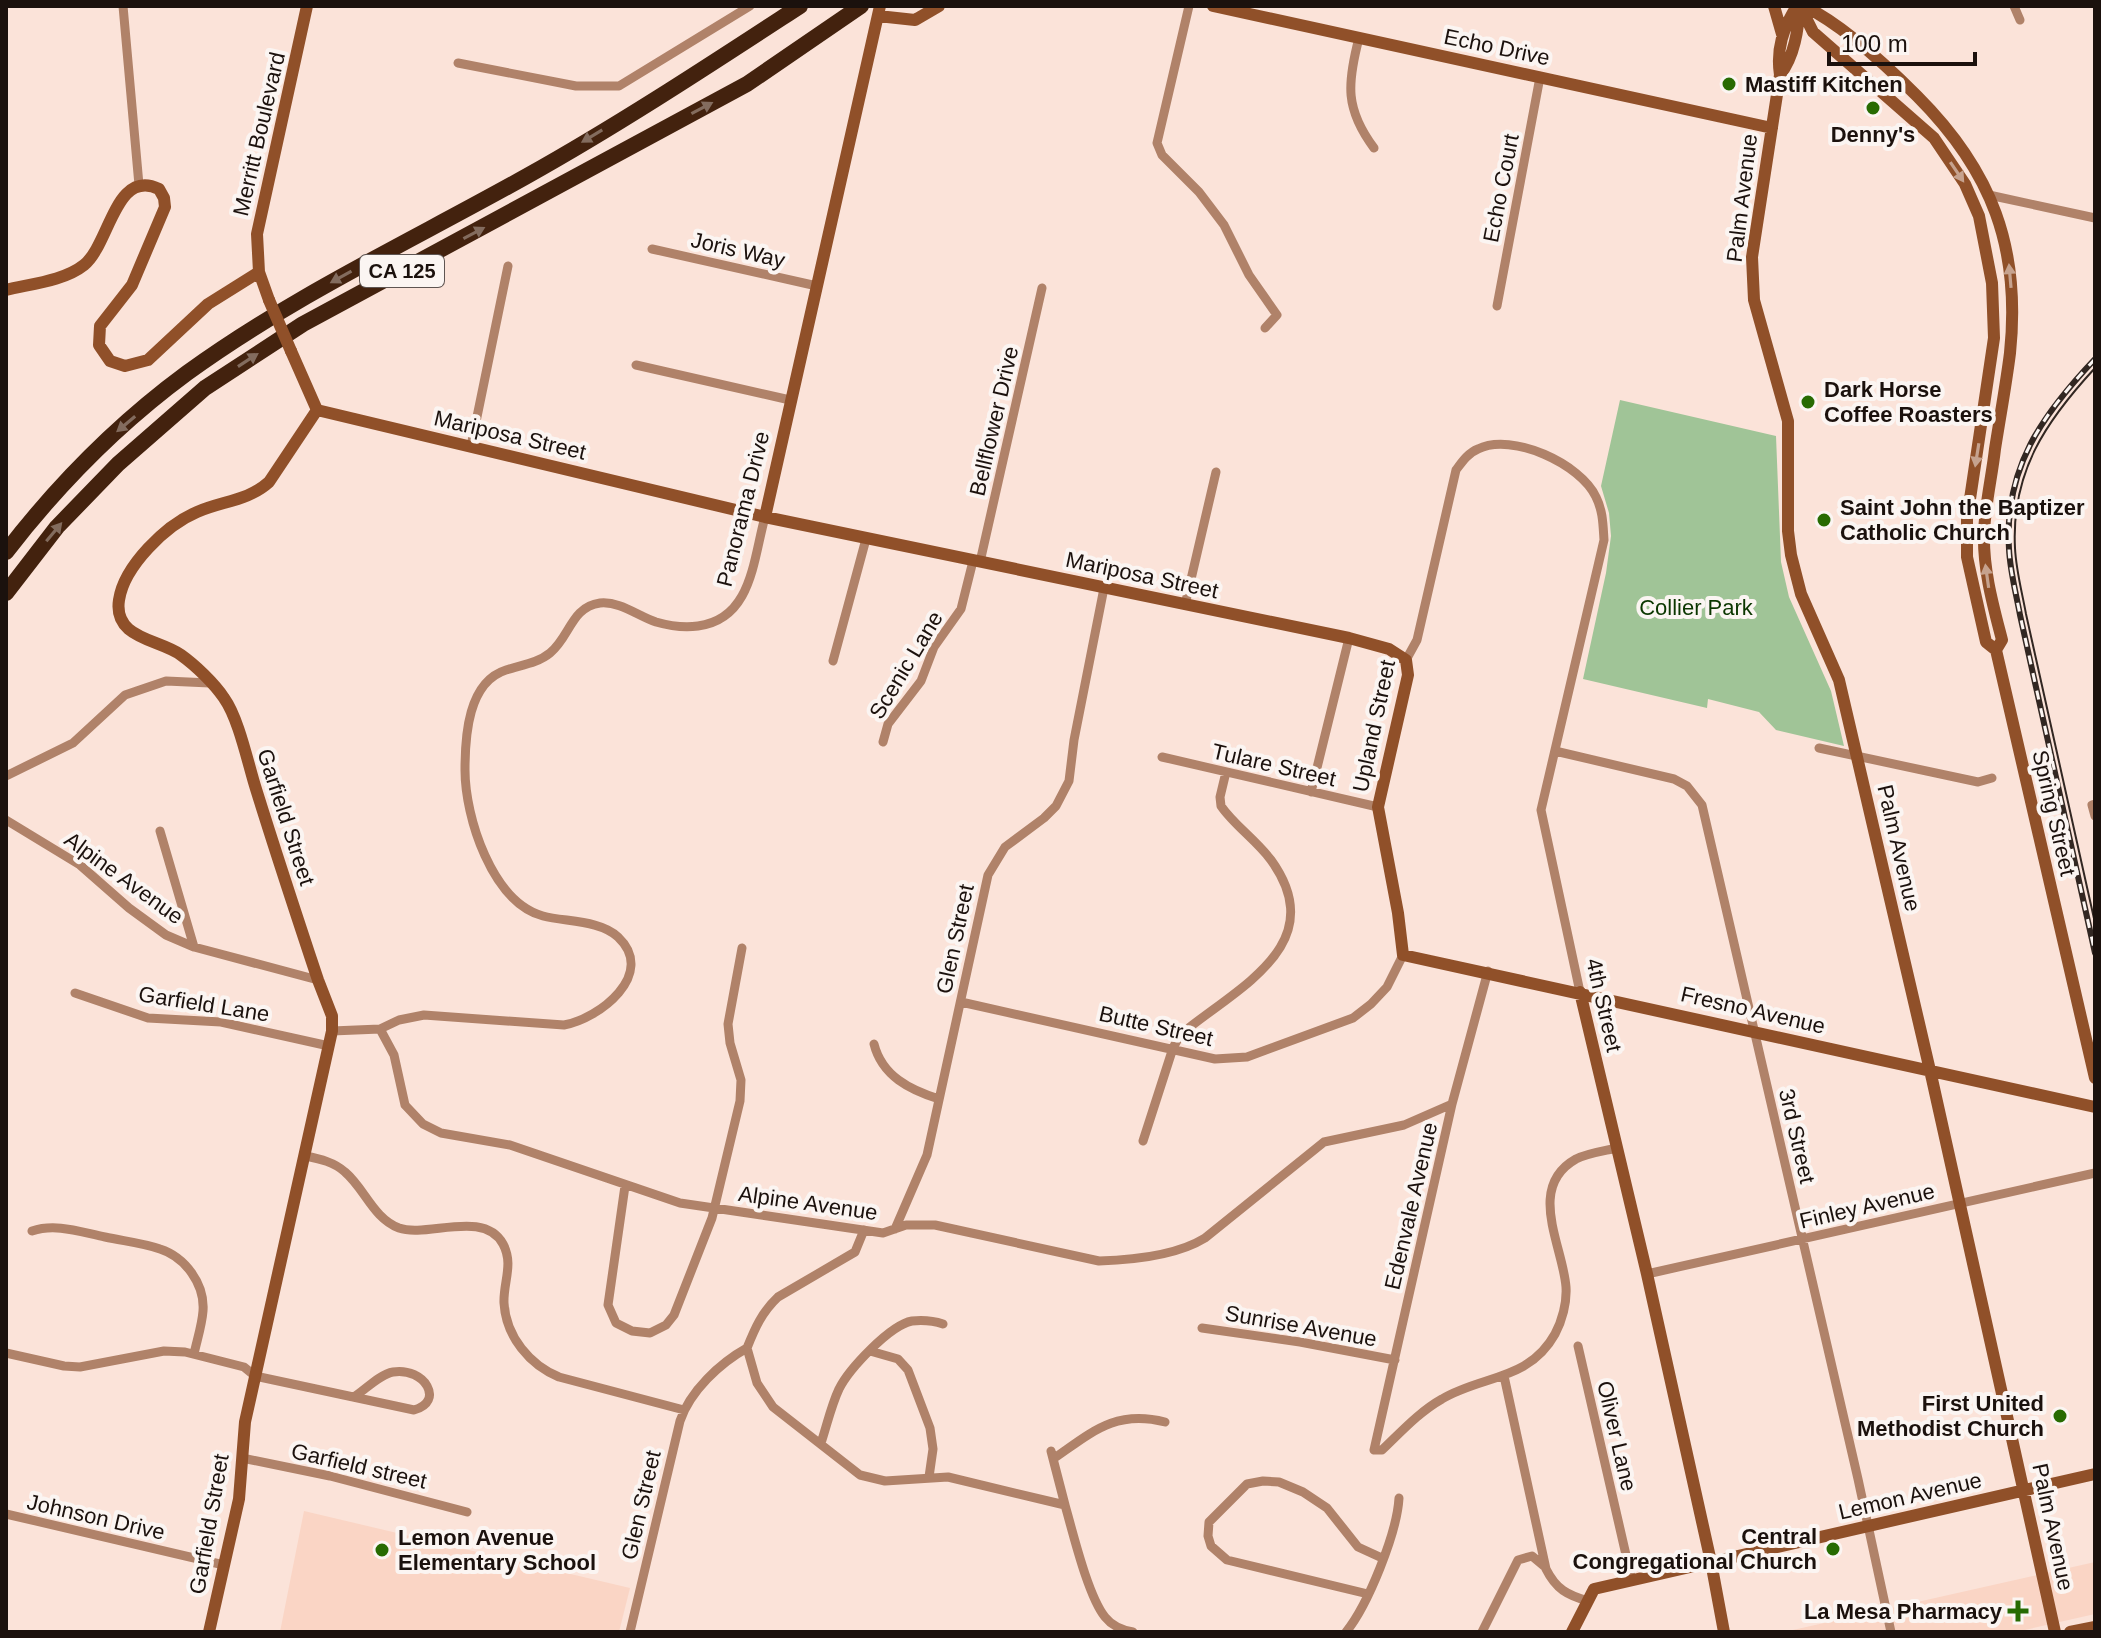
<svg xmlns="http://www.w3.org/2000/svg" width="2101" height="1638" viewBox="0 0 2101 1638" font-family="Arial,sans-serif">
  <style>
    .built { fill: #fad5c5 }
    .green { fill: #a0c497 }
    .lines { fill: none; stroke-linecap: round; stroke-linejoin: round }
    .street { stroke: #b08269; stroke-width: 9 }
    .secondary { stroke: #905029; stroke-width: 12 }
    .highway { stroke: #43220e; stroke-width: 16 }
    .tram { stroke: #322722; stroke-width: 2 }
    .rail-casing { stroke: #322722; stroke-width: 6 }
    .rail { stroke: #fbf5f2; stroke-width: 3; stroke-dasharray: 9; stroke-linecap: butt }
    .secondary-bridge { stroke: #905029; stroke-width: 12 }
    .oneway { fill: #836c5e }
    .oneway2 { fill: #c6a28e }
    .poi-dot { fill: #276b02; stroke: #fbf5f2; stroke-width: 3 }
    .labels { text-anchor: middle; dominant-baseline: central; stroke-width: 8; stroke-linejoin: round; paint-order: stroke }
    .shield { fill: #fbf5f2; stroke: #5e5552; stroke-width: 2 }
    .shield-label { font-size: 20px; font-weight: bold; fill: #1b110d }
    .street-label { font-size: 22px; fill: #1b110d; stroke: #fbf5f2 }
    .poi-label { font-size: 22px; font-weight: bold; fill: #1b110d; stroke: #fbf5f2; text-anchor: start }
    .park-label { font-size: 22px; fill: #0b3700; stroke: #fbf5f2 }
  </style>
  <rect width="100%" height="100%" fill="#fbe3d9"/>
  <path class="built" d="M304,1511L630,1588L619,1632H280Z
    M2095,1562V1614L2016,1632H1784Z"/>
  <path class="green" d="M1620,400L1776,436L1781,562L1789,597L1831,691L1844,746L1776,730L1759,712L1708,699L1707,708L1583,679L1606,573L1611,536L1609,513L1601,486Z"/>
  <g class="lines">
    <path class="street" d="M123,6L139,185
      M1189,6L1157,143L1162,155L1199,192L1224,225L1249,275L1277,315L1265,328
      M2014,6L2020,20
      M1359,38C1347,84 1345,109 1374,148
      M458,63L576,86H619L750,6
      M1989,195L2095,218
      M652,249L817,286
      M1497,306L1540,77
      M636,365L790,400
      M471,446L508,266
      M980,562L1042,288
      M1185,605L1216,472
      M1406,660L1417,640L1456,470C1462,462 1468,453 1478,449C1512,432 1581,464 1596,497C1603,511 1603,525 1604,540L1541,810L1580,992
      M833,661L866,539
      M883,742L888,724L921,681L934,647L961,609L973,561
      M1819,748L1978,782L1992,778
      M1555,751L1674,779L1687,786L1702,805L1858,1479L1891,1632
      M1162,757L1378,807
      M6,776L73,743L125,695L166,681L210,683
      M1311,792L1349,638
      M2095,804L2092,805L2095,816
      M6,820L80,865L129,908L166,935L194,947L318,980
      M160,831L194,947
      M1488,971L1452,1104L1374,1450H1382C1401,1432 1419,1412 1442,1399C1482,1375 1529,1381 1555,1334C1562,1321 1567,1303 1566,1287C1563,1246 1526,1187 1576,1159C1588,1153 1604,1151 1617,1148
      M75,993L148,1018L221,1022L329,1046
      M961,1002L1215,1059L1247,1057L1353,1018L1371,1004L1387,987L1403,955
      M380,1029L394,1055L405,1105L423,1124L441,1133L510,1145L680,1203L883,1233L906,1225H935L1099,1261C1132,1260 1176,1256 1205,1238L1324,1142L1404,1125L1452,1104
      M332,1031L380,1029L399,1020L424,1015L564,1025C599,1019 657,974 618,937C600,920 566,922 543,916C492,902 465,817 465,770C465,736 468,682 506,670C521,665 538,663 550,653C570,637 571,607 600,603C620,601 638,616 656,622C670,626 684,628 698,626C752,619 753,560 765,517
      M874,1044C882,1076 910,1090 939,1099
      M1143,1141L1173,1048L1180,1035C1234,989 1333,946 1271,860C1256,840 1234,825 1221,806L1220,797L1226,772
      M306,1156C320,1159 334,1162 345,1172C365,1189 373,1218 399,1228C427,1238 484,1209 503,1244C514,1264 503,1283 504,1303C506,1337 530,1365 559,1377L684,1410
      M625,1186L608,1305L616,1323L632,1331L650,1333L666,1325L674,1315L712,1218L740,1101L741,1080L730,1043L728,1024L742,948
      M895,1229L927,1155L988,875L1005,847L1044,818L1056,806L1069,781L1074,740L1104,588
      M32,1231C56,1223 80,1232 105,1237C123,1241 143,1243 160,1249C185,1257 205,1284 203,1311C202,1325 197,1340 194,1354
      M1647,1274L2095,1173
      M1202,1328L1300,1342L1395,1360
      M1578,1346L1632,1581
      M747,1348L757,1383L773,1407L860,1475L885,1481L948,1477L1065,1505C1073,1533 1088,1596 1105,1617C1112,1626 1122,1630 1133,1632
      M870,1351L898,1359L908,1370L930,1428L933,1449L929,1477
      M6,1353L64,1366L80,1367L164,1351L185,1352L244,1367L255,1376L414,1410C445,1402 425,1367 393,1372C380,1374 365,1390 354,1397
      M1504,1376L1546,1569C1556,1589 1567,1595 1588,1601
      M821,1443C827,1425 831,1406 839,1389C849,1369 890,1325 912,1321C922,1320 934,1321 943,1324
      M1051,1451L1065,1505
      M242,1458L330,1476L467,1512
      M1053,1459C1091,1433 1115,1409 1165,1422
      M6,1514L224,1565
      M1368,1594L1227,1560L1211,1546L1208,1536L1209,1522L1247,1484L1263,1481L1279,1482L1303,1492L1327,1508L1358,1547L1382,1558
      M630,1632L680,1421C690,1391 720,1363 747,1348C755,1328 762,1312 778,1297L855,1252L864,1230
      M1346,1632C1368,1605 1397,1533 1399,1498
      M1482,1632L1518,1560L1532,1556L1544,1566"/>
    <path class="secondary" d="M1213,6L1772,128
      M1774,6L1782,34
      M1797,6C1783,28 1776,49 1780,75L1752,257L1754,300L1788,421V531L1791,555L1801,594L1839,680L1932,1079L2055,1632
      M1800,6L1813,32L1934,138L1965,184L1979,216L1992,283L1994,338L1967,519V557L1986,642L1996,650L2095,1078
      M1804,6C1843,25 1886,65 1917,96C1992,171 2021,248 2010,353C2006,385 2000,417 1995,449C1992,476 1985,505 1984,533C1983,570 1993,605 2002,640L1996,650
      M878,16L915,20L939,6
      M1780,75C1794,57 1799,29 1799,6
      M6,290C30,284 64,281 84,265C110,244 115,168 159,189L164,198L165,207L132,285L100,326L99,345L110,361L125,366L148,360L208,304L259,272
      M269,300L259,272L257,234L307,6
      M291,351L317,410
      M317,410L765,517L1349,638L1389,649L1406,660L1408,675L1378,807L1398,913L1403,955L2095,1107
      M765,517L880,6
      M1580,992L1647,1274L1711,1562L1724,1632
      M209,1632L239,1499L245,1422L332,1031V1016L318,980C297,917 276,853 256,789C248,764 239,719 224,698C214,683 195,665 181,655C159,639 113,639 119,600C124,566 166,525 197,512C222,501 248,501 269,482L317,410
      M1572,1632L1594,1589L2095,1474
      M2070,1632L2095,1627"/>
    <path class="highway" d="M6,552C57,486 119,423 187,373C293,296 413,240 527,176C620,124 711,64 800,6
      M6,593L57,527L118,464L205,388L303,324L747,84L861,6"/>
    <path class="tram" d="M2095,368C2046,421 2011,472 2015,548C2016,570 2022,592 2026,614L2095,923"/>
    <g class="rail-casing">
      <path id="rail" d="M2095,359C2042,415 2004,468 2009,549C2010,571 2016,593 2020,615L2095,953"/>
    </g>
    <use href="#rail" class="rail"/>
    <path class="secondary-bridge" d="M269,300L291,351"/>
  </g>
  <defs><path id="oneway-solid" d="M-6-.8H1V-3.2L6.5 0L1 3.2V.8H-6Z" transform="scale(2)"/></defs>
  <g class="oneway">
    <use href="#oneway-solid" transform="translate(702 108) rotate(-28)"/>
    <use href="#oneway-solid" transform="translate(592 136) rotate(149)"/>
    <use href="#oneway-solid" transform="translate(474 233) rotate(-28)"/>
    <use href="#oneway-solid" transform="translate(341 277) rotate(151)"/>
    <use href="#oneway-solid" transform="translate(248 360) rotate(-33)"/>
    <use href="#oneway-solid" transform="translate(126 424) rotate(140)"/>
    <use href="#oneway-solid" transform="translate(54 532) rotate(-50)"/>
  </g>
  <g class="oneway2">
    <use href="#oneway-solid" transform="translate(1957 172) rotate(56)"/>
    <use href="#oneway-solid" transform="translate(2010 276) rotate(-95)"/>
    <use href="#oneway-solid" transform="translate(1977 455) rotate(99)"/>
    <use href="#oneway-solid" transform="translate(1987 576) rotate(-98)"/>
  </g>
  <g class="poi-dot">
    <circle cx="1729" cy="84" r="8"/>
    <circle cx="1873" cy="108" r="8"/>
    <circle cx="1808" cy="402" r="8"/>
    <circle cx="1824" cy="520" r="8"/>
    <circle cx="2060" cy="1416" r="8"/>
    <circle cx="1833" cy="1549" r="8"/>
    <circle cx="382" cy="1550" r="8"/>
    <path d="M2014 1599h8v8h8v8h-8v8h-8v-8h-8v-8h8z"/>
  </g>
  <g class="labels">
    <rect class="shield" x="360" y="255" width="84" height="32" rx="6"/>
    <g class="shield-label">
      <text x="402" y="271">CA 125</text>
    </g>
    <g class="street-label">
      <text transform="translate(1497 47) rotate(12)">Echo Drive</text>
      <text transform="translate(259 134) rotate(-77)">Merritt Boulevard</text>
      <text transform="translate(1501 188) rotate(-79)">Echo Court</text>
      <text transform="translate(1742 198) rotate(-83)">Palm Avenue</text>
      <text transform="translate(738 250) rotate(13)">Joris Way</text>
      <text transform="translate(994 421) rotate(-77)">Bellflower Drive</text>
      <text transform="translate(510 435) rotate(13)">Mariposa Street</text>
      <text transform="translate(743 509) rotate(-76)">Panorama Drive</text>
      <text transform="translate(1142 575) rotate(12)">Mariposa Street</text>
      <text transform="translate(906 665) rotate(-59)">Scenic Lane</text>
      <text transform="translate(1374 726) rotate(-78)">Upland Street</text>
      <text transform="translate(1274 765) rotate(13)">Tulare Street</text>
      <text transform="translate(2054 813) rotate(77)">Spring Street</text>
      <text transform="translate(286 817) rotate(72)">Garfield Street</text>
      <text transform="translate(1899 848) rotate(77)">Palm Avenue</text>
      <text transform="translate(124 878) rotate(36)">Alpine Avenue</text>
      <text transform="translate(955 939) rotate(-78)">Glen Street</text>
      <text transform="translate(204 1004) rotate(9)">Garfield Lane</text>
      <text transform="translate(1604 1005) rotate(77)">4th Street</text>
      <text transform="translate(1753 1010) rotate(13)">Fresno Avenue</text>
      <text transform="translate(1156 1026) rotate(13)">Butte Street</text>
      <text transform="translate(1797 1136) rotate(77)">3rd Street</text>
      <text transform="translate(808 1203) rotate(8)">Alpine Avenue</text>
      <text transform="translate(1411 1206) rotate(-77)">Edenvale Avenue</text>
      <text transform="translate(1867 1206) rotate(-13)">Finley Avenue</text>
      <text transform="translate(1301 1326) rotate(10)">Sunrise Avenue</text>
      <text transform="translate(1617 1436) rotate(77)">Oliver Lane</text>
      <text transform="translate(359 1466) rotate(13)">Garfield street</text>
      <text transform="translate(1910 1496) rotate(-13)">Lemon Avenue</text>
      <text transform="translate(641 1505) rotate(-77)">Glen Street</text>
      <text transform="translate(96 1517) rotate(13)">Johnson Drive</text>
      <text transform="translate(209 1524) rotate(-80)">Garfield Street</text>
      <text transform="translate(2053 1527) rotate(78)">Palm Avenue</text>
    </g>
    <g class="poi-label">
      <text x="1745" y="84">Mastiff Kitchen</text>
      <text x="1873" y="134" text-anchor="middle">Denny's</text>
      <text x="1824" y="389">Dark Horse<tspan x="1824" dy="25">Coffee Roasters</tspan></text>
      <text x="1840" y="507">Saint John the Baptizer<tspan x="1840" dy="25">Catholic Church</tspan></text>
      <text x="2044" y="1403" text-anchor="end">First United<tspan x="2044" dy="25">Methodist Church</tspan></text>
      <text x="1817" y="1536" text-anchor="end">Central<tspan x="1817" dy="25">Congregational Church</tspan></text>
      <text x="398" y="1537">Lemon Avenue<tspan x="398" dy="25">Elementary School</tspan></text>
      <text x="2002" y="1611" text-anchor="end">La Mesa Pharmacy</text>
    </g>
    <g class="park-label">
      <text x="1696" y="607">Collier Park</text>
    </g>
  </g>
  <rect width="2101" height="1638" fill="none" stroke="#1b110d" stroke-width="16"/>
  <path d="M1829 52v12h146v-12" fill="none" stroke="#1b110d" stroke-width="4"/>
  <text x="1841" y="52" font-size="24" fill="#1b110d" stroke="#fbf5f2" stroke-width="6" paint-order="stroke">100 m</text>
</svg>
